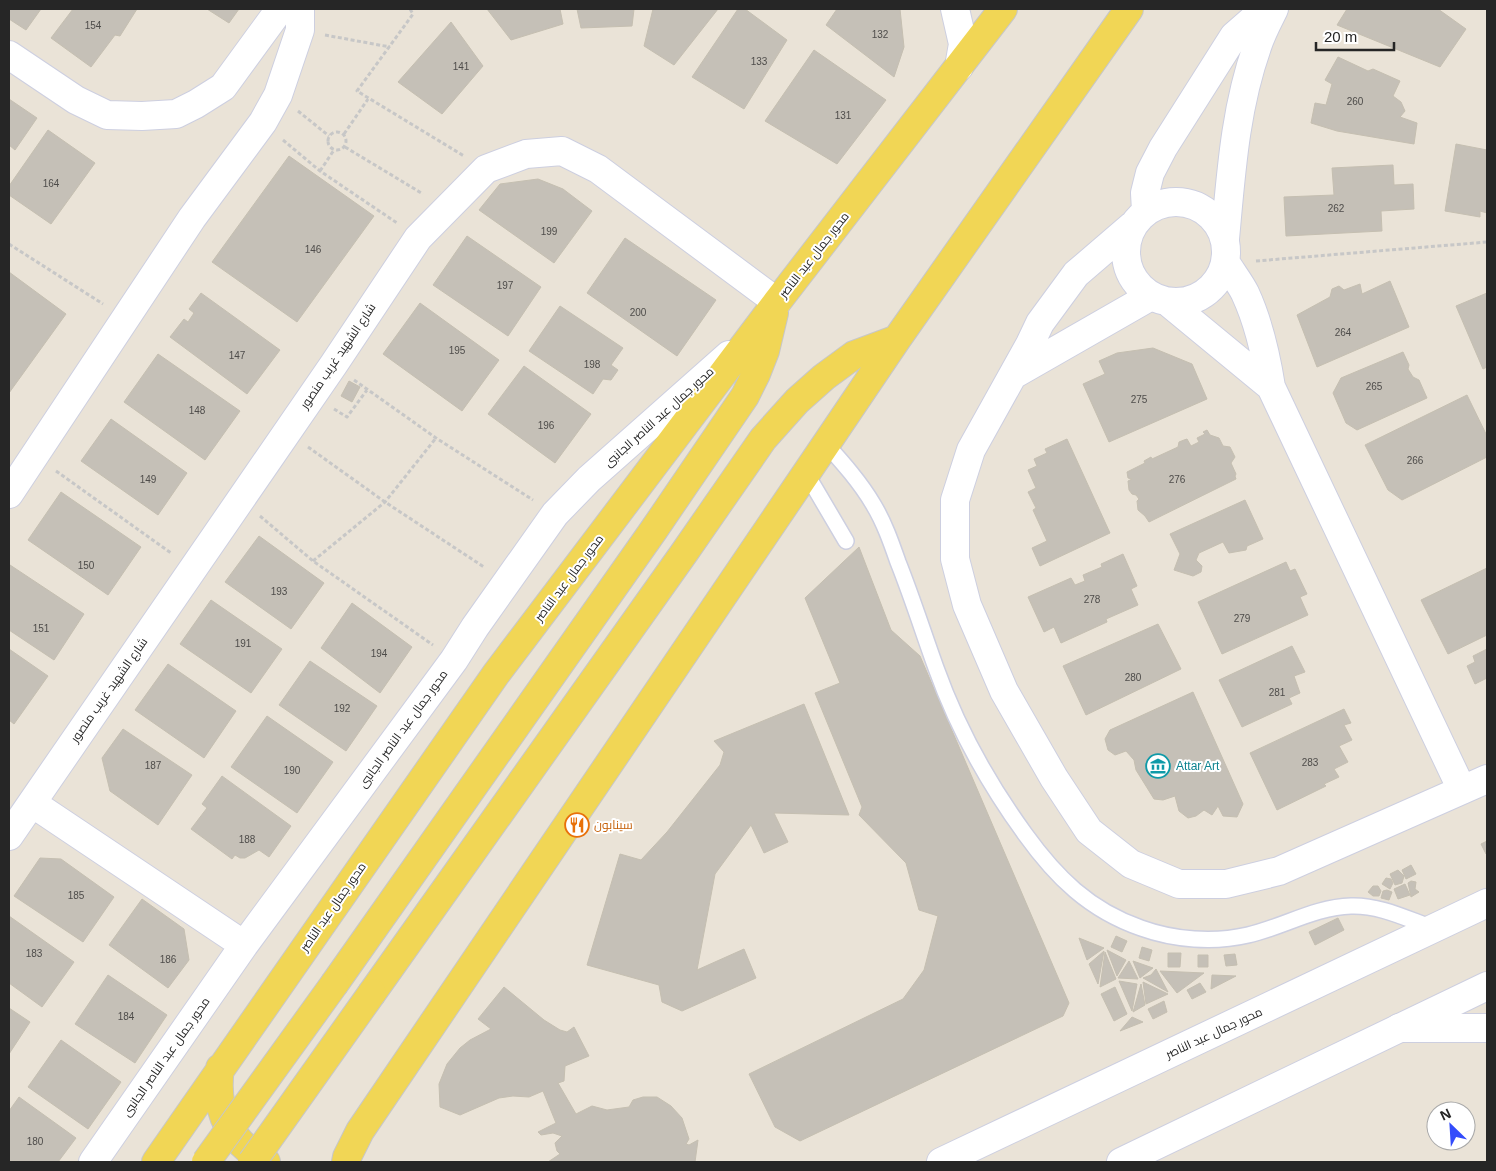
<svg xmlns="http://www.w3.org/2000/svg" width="1496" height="1171" viewBox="0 0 1496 1171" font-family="Arial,Cairo,sans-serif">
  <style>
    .building { fill: #c5c0b7; stroke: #c5bfb1 }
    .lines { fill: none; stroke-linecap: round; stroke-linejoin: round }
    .service-casing { stroke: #cdcfe0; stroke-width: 18 }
    .minor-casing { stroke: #cdcfe0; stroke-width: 30 }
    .secondary-casing { stroke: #cdcfe0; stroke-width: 30 }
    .primary-casing { stroke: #c7c7c7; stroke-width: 30 }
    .path { stroke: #c7c7c7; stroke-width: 3; stroke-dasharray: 4 2.5; stroke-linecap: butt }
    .service { stroke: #fff; stroke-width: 15 }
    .minor { stroke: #fff; stroke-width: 28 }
    .secondary { stroke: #fff; stroke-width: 28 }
    .primary { stroke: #f1d655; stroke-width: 28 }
    .primary-bridge-casing { stroke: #c7c7c7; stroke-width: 30; stroke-linecap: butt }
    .primary-bridge { stroke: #f1d655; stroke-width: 28 }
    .labels { text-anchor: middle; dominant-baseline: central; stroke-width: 4; stroke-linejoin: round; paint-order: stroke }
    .number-label { font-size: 10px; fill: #4e4c4a }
    .street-label { font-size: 12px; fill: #262626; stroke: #fff }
    .culture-label { font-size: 12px; fill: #0d838f; stroke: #fff; text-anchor: start }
    .food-label { font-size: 12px; fill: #c56008; stroke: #fff; text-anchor: start }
  </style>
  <rect width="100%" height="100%" fill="#eae3d7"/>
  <path class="building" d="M9,9H41L26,30L9,19Z
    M73,9H137L120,36L115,35L91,67L51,38Z
    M207,9H239L229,23Z
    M487,9H560L563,24L511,40Z
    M577,9H634L632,26L581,28Z
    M653,9H718L674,65L644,46Z
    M738,9H745L787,40L744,109L692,77Z
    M837,9H900L904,47L894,77L826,25Z
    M1347,9H1438L1466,29L1440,67L1337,25Z
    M451,22L483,66L442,114L398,82Z
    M814,50L886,100L837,164L765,121Z
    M1338,57L1368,71L1373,69L1400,81L1393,96L1401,102L1405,111L1400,117L1417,123L1414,144L1337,131L1311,123L1315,103L1326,105L1332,84L1325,80Z
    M9,99L37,118L15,150L9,145Z
    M48,130L95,163L51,224L9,195V186Z
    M1456,144L1487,150V213L1480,211V217L1445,211Z
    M289,156L374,216L297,322L212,262Z
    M1393,165L1394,185L1413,184L1414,209L1381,211L1382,231L1286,236L1284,197L1334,195L1332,168Z
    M538,179L563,189L592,211L554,263L479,210L500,184Z
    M467,236L541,287L508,336L433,285Z
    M625,238L716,300L677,356L587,293Z
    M9,272L66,314L9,393Z
    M1390,281L1409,327L1317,367L1297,315L1330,297L1332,289L1339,286L1344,290L1360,284L1362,294Z
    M201,293L280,350L247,394L170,337L184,319L188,322L194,313L189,309Z
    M1487,293V367L1483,369L1456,306Z
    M420,303L499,360L462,411L383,354Z
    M560,306L623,348L611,365L618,370L611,380L603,379L593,394L529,351Z
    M1153,348L1192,364L1207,399L1109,442L1083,384L1105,374L1099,361L1117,353Z
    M1403,352L1409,365L1408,369L1413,377L1419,380L1427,398L1357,430L1346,423L1333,393L1341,378Z
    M158,354L240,411L205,460L124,402Z
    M524,366L591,414L555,463L488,414Z
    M349,381L360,387L352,402L341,396Z
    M1467,395L1487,436V457L1402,500L1388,490L1365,445Z
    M111,419L187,473L158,515L81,461Z
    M1207,430L1210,435L1219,438L1223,446L1230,447L1235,457L1231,463L1236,474L1235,476L1236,479L1149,522L1145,516L1138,510L1137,501L1139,499L1136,495L1132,494L1129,490L1128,481L1132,479L1128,478L1127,472L1145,463L1144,461L1151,457L1152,459L1178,447L1179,442L1184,440L1187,439L1191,446L1199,442L1197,438L1205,434L1203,432Z
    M1067,439L1110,533L1040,566L1032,548L1047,541L1033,510L1036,508L1028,492L1036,488L1028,470L1037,466L1034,459L1047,453L1045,449Z
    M61,492L141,547L108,595L28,540Z
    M1245,500L1263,539L1247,546L1246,550L1229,553L1223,542L1199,553L1196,560L1202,566L1201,572L1193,576L1174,570L1180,554L1170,534Z
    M259,536L324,583L291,629L225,582Z
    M859,547L891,630L920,656L1069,1003L1063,1016L800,1141L775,1127L749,1074L903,999L924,970L938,916L919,910L906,863L859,815L862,807L815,693L840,683L805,598Z
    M1123,554L1137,586L1131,589L1138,605L1106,619L1107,622L1061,643L1054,627L1044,632L1028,597L1071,578L1075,585L1085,581L1083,575L1102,567L1101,564Z
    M1286,562L1290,571L1295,569L1307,594L1300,597L1308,615L1222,654L1198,602Z
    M10,565L84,614L54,660L9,630V568Z
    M1487,568V635L1448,654L1421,600Z
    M211,600L282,649L251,693L180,644Z
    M352,603L412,647L380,693L321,648Z
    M1158,624L1181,669L1086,715L1063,666Z
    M1292,646L1305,672L1294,676L1300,693L1289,698L1292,704L1242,727L1219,680Z
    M9,649L48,676L14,724L9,720Z
    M1487,649V678L1475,684L1467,666L1475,662L1473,656Z
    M310,661L377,706L346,751L279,705Z
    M168,664L236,711L204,758L135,710Z
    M1193,692L1243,804L1237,817L1223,816L1218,806L1212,815L1204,810L1196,816L1188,818L1179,811L1175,796L1163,800L1154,799L1136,770L1134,760L1126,751L1115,755L1108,750L1105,739L1110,730Z
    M804,704L849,815L774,813L788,842L764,853L751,825L715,874L697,970L744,949L756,978L682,1011L662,1002L659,985L587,965L620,854L641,860L667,832L720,765L724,752L714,741Z
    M1344,709L1351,723L1344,725L1352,740L1339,746L1348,762L1334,769L1339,777L1324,784L1326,786L1277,810L1250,753Z
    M267,716L333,762L297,813L231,767Z
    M123,729L192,775L158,825L110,791L102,758Z
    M222,776L291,826L269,857L259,850L245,858H240L235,855L232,859L191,829L207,808L202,804Z
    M1487,841V854H1486L1481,844Z
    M40,858L61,859L114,897L83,942L14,896Z
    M1411,865L1416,874L1406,879L1402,870Z
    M1398,870L1404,876L1402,883L1395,885L1390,874Z
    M1386,878L1391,879L1393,883L1390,889L1382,884Z
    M1411,881L1416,882L1415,889L1419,892L1411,897L1408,883Z
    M1405,884L1410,895L1398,899L1394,889Z
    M1373,886H1378L1381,891L1379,896H1373L1368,892Z
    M1387,890L1392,892L1389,900L1381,898L1383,891Z
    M142,899L184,929L189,960L168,988L109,945Z
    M9,916L74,962L42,1007L9,983Z
    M1338,918L1344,930L1315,945L1309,932Z
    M1116,936L1127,941L1122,952L1111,947Z
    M1079,938L1104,948L1087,960Z
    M1142,947L1152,950L1149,961L1139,958Z
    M1107,950L1126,960L1117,976Z
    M1104,951L1098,984L1089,964Z
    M1105,952L1116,979L1100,987Z
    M1168,953H1181L1180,967H1168Z
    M1235,954L1237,965L1226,966L1224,955Z
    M1198,955H1208V967H1198Z
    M1129,961L1138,979L1118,978Z
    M1133,961L1153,968L1140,978Z
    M1156,969L1168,992L1143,978L1151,975Z
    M1160,971L1204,973L1177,993Z
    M108,975L167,1015L135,1063L75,1024Z
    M1212,975L1236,976L1211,989Z
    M1119,981L1137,984L1132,1011Z
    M1143,982L1168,994L1146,1004Z
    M1200,983L1206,992L1192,999L1187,990Z
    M1141,984L1145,1005L1133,1012Z
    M504,987L544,1020L560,1030L567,1032L574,1027L589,1056L565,1066L564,1081L558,1083L576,1114L592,1106L607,1110L629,1107L633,1100L643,1097H657L671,1106L682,1118L689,1139L686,1144L689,1145L698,1140L695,1162H548L560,1154L557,1151L555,1143L562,1136L553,1133L541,1135L538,1132L556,1123L543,1091L529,1097L513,1096L499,1098L460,1115L440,1107L439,1084L447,1064L460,1048L470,1040L491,1029L478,1019Z
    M1115,987L1127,1014L1114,1021L1101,994Z
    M1164,1001L1167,1012L1153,1019L1148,1009Z
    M9,1008L30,1022L9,1054Z
    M1132,1017L1143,1022L1120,1031Z
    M61,1040L121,1082L88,1129L28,1087Z
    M19,1097L76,1138L58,1162L9,1161V1111Z"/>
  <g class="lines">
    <g class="service-casing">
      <path id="service" d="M826,444C843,463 860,482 873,504C884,522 891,542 898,562C912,597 923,632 936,668C957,727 988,783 1025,834C1056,877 1089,910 1141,928C1174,940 1214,943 1248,935C1283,927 1315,907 1351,906C1380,905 1407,919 1433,928
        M806,473L846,541"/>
    </g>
    <g class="minor-casing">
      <path id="minor" d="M9,55L76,100L107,115L142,116L176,114L196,104L223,87L280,9
        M1126 252a50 50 0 1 1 100 0a50 50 0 1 1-100 0Z
        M1146,211L1145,193L1150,173L1163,148L1234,36L1265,9
        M1132,226L1076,274L1040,323L1030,344L971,450L955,500V559L967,605L1004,691L1054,778L1089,831L1131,864L1179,884H1226L1279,871L1487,779
        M1225,239C1231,174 1235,109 1257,47C1261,34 1268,21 1274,9
        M1226,263C1232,273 1240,283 1245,293C1259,323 1266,355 1271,387L1462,790
        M1169,303L1271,387
        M1013,375L1151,296
        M9,494L192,218L263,122L278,95L300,30V9
        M32,803L244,945
        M9,836L334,364L418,238L486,169L526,154L562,151L598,169L777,302
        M1399,1028H1487
        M93,1162L244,945L454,660L475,627L555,514L589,479L729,355"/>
    </g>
    <g class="secondary-casing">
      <path id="secondary" d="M955,9L963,44L959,67
        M941,1162L1487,903
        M1121,1162L1487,986"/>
    </g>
    <g class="primary-casing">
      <path id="primary" d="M335,983L653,531L745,396L756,374L765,351L774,313
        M372,993L684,553L763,439L797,401L824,377L854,355L897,339
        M220,1068C214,1110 229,1141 266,1162
        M156,1162L496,674L777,302L1003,9
        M346,1162L347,1157L360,1131L826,444L897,339L1129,9"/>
    </g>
    <path class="path" d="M410,9L413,14L357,91L464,156
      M325,35L390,47
      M298,111L329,136
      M328 141a9 9 0 1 1 18 0a9 9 0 1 1-18 0Z
      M344,134L368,99
      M283,140L320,171L397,223
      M345,147L423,194
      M320,171L334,150
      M9,244L103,304
      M1256,261L1487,242
      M354,380L436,438L533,500
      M334,409L347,417L367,390
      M308,447L385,502L484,567
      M56,471L171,553
      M260,516L313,561L433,645
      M313,561L385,502L436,438"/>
    <use href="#service" class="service"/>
    <use href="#minor" class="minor"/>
    <use href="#secondary" class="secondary"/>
    <use href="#primary" class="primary"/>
    <g class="primary-bridge-casing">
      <path id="primary-bridge" d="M206,1162L335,983
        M252,1162L372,993"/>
    </g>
    <use href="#primary-bridge" class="primary-bridge"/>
  </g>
  <defs>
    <g id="museum-ring" transform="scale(1.25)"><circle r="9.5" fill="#fff" stroke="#0f9aa8" stroke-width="1.5"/><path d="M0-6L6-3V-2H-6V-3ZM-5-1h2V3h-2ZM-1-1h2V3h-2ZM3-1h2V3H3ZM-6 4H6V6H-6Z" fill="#0f9aa8"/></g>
    <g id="restaurant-ring" transform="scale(1.25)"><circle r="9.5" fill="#fff" stroke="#e8710a" stroke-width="1.5"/><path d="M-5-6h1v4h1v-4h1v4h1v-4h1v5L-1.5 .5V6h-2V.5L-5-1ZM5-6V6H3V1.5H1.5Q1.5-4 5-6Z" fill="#e8710a"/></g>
  </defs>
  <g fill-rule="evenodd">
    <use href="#museum-ring" x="1158" y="766"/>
    <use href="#restaurant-ring" x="577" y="825"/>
  </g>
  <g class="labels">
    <g class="number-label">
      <text x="93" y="25">154</text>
      <text x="880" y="34">132</text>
      <text x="759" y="61">133</text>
      <text x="461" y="66">141</text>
      <text x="1355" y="101">260</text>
      <text x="843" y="115">131</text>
      <text x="51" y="183">164</text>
      <text x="1336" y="208">262</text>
      <text x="549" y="231">199</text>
      <text x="313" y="249">146</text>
      <text x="505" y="285">197</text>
      <text x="638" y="312">200</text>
      <text x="1343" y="332">264</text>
      <text x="457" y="350">195</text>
      <text x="237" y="355">147</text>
      <text x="592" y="364">198</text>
      <text x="1374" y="386">265</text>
      <text x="1139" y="399">275</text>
      <text x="197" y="410">148</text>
      <text x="546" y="425">196</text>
      <text x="1415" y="460">266</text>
      <text x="148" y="479">149</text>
      <text x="1177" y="479">276</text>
      <text x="86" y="565">150</text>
      <text x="279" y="591">193</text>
      <text x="1092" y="599">278</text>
      <text x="1242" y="618">279</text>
      <text x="41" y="628">151</text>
      <text x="243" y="643">191</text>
      <text x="379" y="653">194</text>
      <text x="1133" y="677">280</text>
      <text x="1277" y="692">281</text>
      <text x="342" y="708">192</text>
      <text x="1310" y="762">283</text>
      <text x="153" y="765">187</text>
      <text x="292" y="770">190</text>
      <text x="247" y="839">188</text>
      <text x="76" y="895">185</text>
      <text x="34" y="953">183</text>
      <text x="168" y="959">186</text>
      <text x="126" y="1016">184</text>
      <text x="35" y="1141">180</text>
    </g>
    <g class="street-label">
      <text transform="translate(814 255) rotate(-52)">محور جمال عبد الناصر</text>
      <text transform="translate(338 356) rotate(-56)">شارع الشهيد غريب منصور</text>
      <text transform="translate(659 417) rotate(-42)">محور جمال عبد الناصر الجانبى</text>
      <text transform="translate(569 578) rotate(-53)">محور جمال عبد الناصر</text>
      <text transform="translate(109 690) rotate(-55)">شارع الشهيد غريب منصور</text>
      <text transform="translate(403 729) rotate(-54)">محور جمال عبد الناصر الجانبى</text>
      <text transform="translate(333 907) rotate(-55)">محور جمال عبد الناصر</text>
      <text transform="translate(1214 1033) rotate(-25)">محور جمال عبد الناصر</text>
      <text transform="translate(166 1057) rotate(-55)">محور جمال عبد الناصر الجانبى</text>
    </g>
    <g class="culture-label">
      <text x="1176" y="766">Attar Art</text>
    </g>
    <g class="food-label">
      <text x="594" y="825">سينابون</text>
    </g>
  </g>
  <rect width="1496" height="1171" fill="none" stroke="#262626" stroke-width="20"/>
  <g transform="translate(1451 1126) rotate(335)"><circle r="24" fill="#ffffff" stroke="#a8a8a8"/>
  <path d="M0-4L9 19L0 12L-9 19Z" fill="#334cfb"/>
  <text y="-8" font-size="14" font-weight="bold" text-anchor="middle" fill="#262626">N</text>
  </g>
  <path d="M1316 42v8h78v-8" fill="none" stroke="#262626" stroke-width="2.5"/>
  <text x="1324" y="42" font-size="15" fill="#262626" stroke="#ffffff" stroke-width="4" paint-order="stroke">20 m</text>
</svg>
